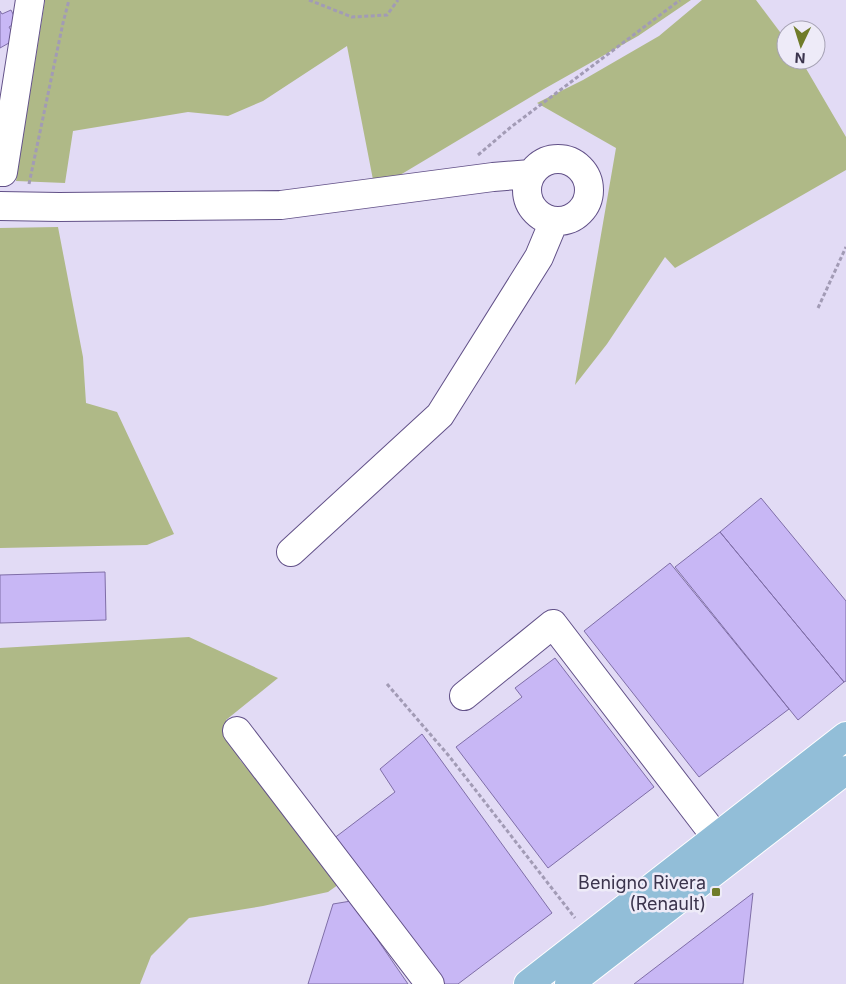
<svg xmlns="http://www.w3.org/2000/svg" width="846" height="984" viewBox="0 0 846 984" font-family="Inter,sans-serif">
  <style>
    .green { fill: #afb987 }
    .building { fill: #c8b7f5; stroke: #7f6ea7 }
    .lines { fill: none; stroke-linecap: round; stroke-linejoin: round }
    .minor-casing { stroke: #625188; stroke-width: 30 }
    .major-casing { stroke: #fff; stroke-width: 30 }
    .path { stroke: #a29bb5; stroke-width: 3; stroke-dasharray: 4 2.5; stroke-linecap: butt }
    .minor { stroke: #fff; stroke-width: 28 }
    .major { stroke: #92bed8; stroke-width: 28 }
    .poi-dot { fill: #707c29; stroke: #eeebf8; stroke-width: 2 }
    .labels { text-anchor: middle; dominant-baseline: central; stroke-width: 5; stroke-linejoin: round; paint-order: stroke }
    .poi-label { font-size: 18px; fill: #3b344d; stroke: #eeebf8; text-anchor: end }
  </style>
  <rect width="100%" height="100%" fill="#e2dbf5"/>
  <path class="green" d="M45,0H691L638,36L544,89L375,190L347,46L263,101L228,116L188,112L73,131L65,183L16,181Z
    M702,0H756L786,40V60H801L846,137V170L675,268L665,257L607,344L575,385L616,148L537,103L583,80L659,36Z
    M58,227L83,357L86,403L117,412L174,534L147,545L0,548V228Z
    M189,637L278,678L226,720L240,760L342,882L328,892L263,906L189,918L151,956L140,984H0V648Z"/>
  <path class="building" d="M11,10L17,22L9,27L16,39L0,48V11L2,14Z
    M761,498L846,601V681L844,682L720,532Z
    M720,532L844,682L798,720L675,567Z
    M670,563L789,709L699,777L584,631Z
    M105,572L106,620L0,623V575Z
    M555,658L654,787L548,868L456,747L522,697L515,688Z
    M422,734L552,913L458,984H441L333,839L395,792L380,769Z
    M753,893L743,984H634Z
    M351,901L408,984H308L333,904Z"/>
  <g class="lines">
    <g class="minor-casing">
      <path id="minor" d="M527 190a31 31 0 1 1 62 0a31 31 0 1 1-62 0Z
        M0,172H3L30,0
        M0,206L59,207L281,205L493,177L531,174
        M291,552L440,415L539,257L554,221
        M464,696L553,624L716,837
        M237,731L430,984"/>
    </g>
    <g class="major-casing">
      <path id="major" d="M528,984L846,736
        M569,984L846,770"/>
    </g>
    <path class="path" d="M309,0L352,17L387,15L398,0
      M478,155L511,127L680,0
      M29,184L63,23L69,0
      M818,308L846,247
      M387,684L449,756L575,918"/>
    <use href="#minor" class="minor"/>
    <use href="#major" class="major"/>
  </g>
  <rect class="poi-dot" x="711" y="887" width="10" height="10" rx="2.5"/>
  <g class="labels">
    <g class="poi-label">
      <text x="706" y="882">Benigno Rivera<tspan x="706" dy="21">(Renault)</tspan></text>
    </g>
  </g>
  <g transform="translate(801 45) rotate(184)"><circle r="24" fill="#eeebf8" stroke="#a6a2b4"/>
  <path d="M0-4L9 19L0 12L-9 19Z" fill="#707c29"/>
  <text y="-8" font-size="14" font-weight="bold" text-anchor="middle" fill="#3b344d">N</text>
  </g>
</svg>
